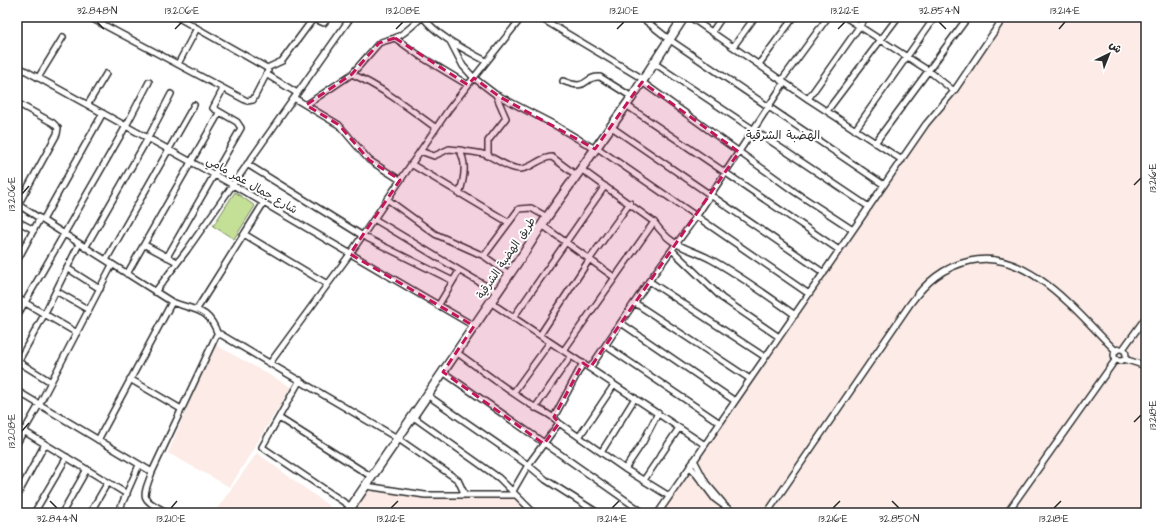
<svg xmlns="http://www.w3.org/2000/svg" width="1163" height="530" viewBox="0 0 1163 530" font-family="'Architects Daughter','Playpen Sans Arabic',sans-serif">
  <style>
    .built { fill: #fcebe6 }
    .garden { fill: #c4df96; stroke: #788560 }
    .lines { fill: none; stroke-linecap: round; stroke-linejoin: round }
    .street-casing { stroke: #2b2b2b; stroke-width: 8 }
    .primary-casing { stroke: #2b2b2b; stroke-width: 11 }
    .street { stroke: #fff; stroke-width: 5 }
    .primary { stroke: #fff; stroke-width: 8 }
    .marked { fill: #c2185b; fill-opacity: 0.2; stroke: #c2185b; stroke-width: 3; stroke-dasharray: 8 5; stroke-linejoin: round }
    .ticks { fill: none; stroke: #2b2b2b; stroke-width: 1.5 }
    .labels { text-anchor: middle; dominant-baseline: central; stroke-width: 4; stroke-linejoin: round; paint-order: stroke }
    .street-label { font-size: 11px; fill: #2b2b2b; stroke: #fff }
    .neighbourhood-label { font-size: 12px; fill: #2b2b2b; stroke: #fff }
    .neatline { fill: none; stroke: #2b2b2b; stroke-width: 1.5 }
    .ticks-label { font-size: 10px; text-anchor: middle; fill: #2b2b2b }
  </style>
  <rect width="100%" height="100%" fill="#fff"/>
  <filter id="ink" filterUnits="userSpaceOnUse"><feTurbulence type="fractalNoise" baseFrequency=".025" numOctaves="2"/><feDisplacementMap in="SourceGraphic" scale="8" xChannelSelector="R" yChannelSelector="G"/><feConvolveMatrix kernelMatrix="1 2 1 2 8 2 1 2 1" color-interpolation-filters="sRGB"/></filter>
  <g filter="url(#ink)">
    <path class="built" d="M1004,17H1146V513H658L926,124L954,91Z
      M214,344L291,387L230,487L168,453Z
      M257,453L336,511L335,513H214Z
      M366,486L425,495H516L534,513H347Z"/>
    <path class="garden" d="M235,192L255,206L234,239L213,226Z"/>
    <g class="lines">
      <g class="street-casing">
        <path id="street" d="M89,17L247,101L253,100L268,71L267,68L177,17
          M310,17L324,23L329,17
          M423,17C438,37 464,49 486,61
          M508,17L518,22
          M539,17L643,79
          M641,17L670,40L884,185
          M690,17L808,99L902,160
          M845,17L929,71L954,91
          M712,32L722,17
          M395,38L420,56L468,85
          M450,41L463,66L474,78L495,94L553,124L595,149
          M733,47L755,17
          M654,63L869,207
          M178,64L197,28
          M759,64L794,17
          M17,66L233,185L474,326
          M267,68L282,61L313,19
          M266,74L297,93
          M352,74L379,43C385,40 391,40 397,37C407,32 414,24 422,17
          M38,78L63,37
          M563,81C590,92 582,76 600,77L632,97
          M781,81L828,17
          M642,82L795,192L853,230
          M294,98L339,125L369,160L400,180
          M808,99L866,17
          M17,103L53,123L58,128L57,134L18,205
          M88,104L106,74
          M306,105L352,74C383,88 410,109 436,128
          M626,105L839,250
          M827,111L898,17
          M610,126L824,273
          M855,130L935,17
          M875,143L968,17
          M596,147L809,294
          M459,150C468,152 480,152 489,156C499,161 510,169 521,169C533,168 540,157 552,157L576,175
          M420,151L434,156L449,149L459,150C468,163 464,180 459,194
          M488,156V141L506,118L496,95
          M247,164L363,236L453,281
          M411,164L508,222
          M387,199L435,234L484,256L509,274
          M17,204L172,302C195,311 209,307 218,335
          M374,219C415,243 455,269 497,292
          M43,220L103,113
          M17,221L34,230
          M654,222C673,249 686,246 712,260C741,276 768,296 795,315
          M542,225L614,277
          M244,234L327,284
          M145,245L177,262
          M85,248L148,138L171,94
          M672,250L722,298L779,337
          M484,256L519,209L531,208L547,217
          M167,257L241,128L237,122L213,108L223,89
          M106,260L194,105
          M17,261L40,218
          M67,268L100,289
          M127,274L219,113
          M649,281L765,357
          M56,291L89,310
          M155,292L187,250L351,17
          M17,298L77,333
          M490,302L705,445
          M635,303L750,379
          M438,306L459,271
          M197,309L263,204
          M17,316L126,126L149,82
          M513,318L605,186
          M621,323L735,401
          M540,335L589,260L630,203
          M606,346L720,423
          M1123,349L1146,317
          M1114 355a6 6 0 1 1 12 0a6 6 0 1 1-12 0Z
          M564,350L654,222L581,169
          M456,352C480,369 503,387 528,403C538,410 551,413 559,423L625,469L669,496
          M1124,359L1146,366
          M17,361L51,382
          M18,362L44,315L79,244
          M270,363L350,254L449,109L522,17
          M590,368L649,281L696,217L784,83
          M443,372L644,513
          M130,379L181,409
          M300,380L262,447L351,507
          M17,391L152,472L216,336L220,334L397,438L458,480L465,495
          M513,393L550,342
          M427,395L528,465L546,480L598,513
          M535,408L571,356
          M412,416L499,478L516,495
          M554,417L583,363
          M279,418L372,477
          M17,427L127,494
          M579,437L614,385
          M98,440L172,302
          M17,443L39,405L112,265
          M602,451L635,398
          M694,460L706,483L723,503
          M690,466L715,499L734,513
          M625,469L643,442L658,413
          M152,472C141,501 141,498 168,513
          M644,480L679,428
          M366,486L425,495H516L534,513
          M513,491L528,465L559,423
          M17,496L45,444
          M34,513L67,457
          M62,513L87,469
          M90,513L108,482
          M118,513L139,465
          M658,513L926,124L954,91L1004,17
          M767,513L910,304C926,282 943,267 970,261C1027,247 1079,315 1116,351
          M1007,513L1116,359"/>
      </g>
      <g class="primary-casing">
        <path id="primary" d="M347,513L524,253L547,217L632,97L684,17"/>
      </g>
      <use href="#street" class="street"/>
      <use href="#primary" class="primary"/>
    </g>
  </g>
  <path class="marked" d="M395,38L468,85L474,78L500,97L595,149L642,82L739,152L590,368L583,363L554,417L559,423L544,444L443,372L474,326L350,254L400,180L369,160L339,125L306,105L352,74L379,43Z"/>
  <path class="ticks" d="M97,22L104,29M939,22L946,29M175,29L182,22M396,29L403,22M617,29L624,22M838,29L845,22M1059,29L1065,22M1134,185L1141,178M22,194L29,186M1134,422L1141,415M22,431L29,423M50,501L57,508M892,501L899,508M171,508L177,501M391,508L398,501M612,508L619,501M833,508L840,501M1054,508L1061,501"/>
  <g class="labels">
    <g class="street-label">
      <text transform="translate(252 185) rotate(30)">شارع جمال عمر مامي</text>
      <text transform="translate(506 258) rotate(-56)">طريق الهضبة الشرقية</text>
    </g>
    <g class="neighbourhood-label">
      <text x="783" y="135">الهضبة الشرقية</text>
    </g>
  </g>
  <rect width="1163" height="530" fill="none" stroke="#fff" stroke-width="44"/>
  <g transform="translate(1109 54) rotate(43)" stroke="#ffffff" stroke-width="3" paint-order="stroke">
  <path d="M0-3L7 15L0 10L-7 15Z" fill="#2b2b2b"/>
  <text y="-6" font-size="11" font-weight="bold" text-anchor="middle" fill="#2b2b2b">ش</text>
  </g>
  <rect x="22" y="22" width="1119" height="486" class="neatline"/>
  <g class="ticks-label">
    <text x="97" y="14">32.848°N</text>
    <text x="182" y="14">13.206°E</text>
    <text x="403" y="14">13.208°E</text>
    <text x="624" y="14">13.210°E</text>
    <text x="845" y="14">13.212°E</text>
    <text x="939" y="14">32.854°N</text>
    <text x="1065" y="14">13.214°E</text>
    <text transform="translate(1152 178) rotate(-90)" y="4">13.216°E</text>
    <text transform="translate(11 194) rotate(-90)" y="4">13.206°E</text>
    <text transform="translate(1152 415) rotate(-90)" y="4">13.218°E</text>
    <text transform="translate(11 431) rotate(-90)" y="4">13.208°E</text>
    <text x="57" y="522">32.844°N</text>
    <text x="171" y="522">13.210°E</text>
    <text x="391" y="522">13.212°E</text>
    <text x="612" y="522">13.214°E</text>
    <text x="833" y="522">13.216°E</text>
    <text x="899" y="522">32.850°N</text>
    <text x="1054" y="522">13.218°E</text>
  </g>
</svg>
